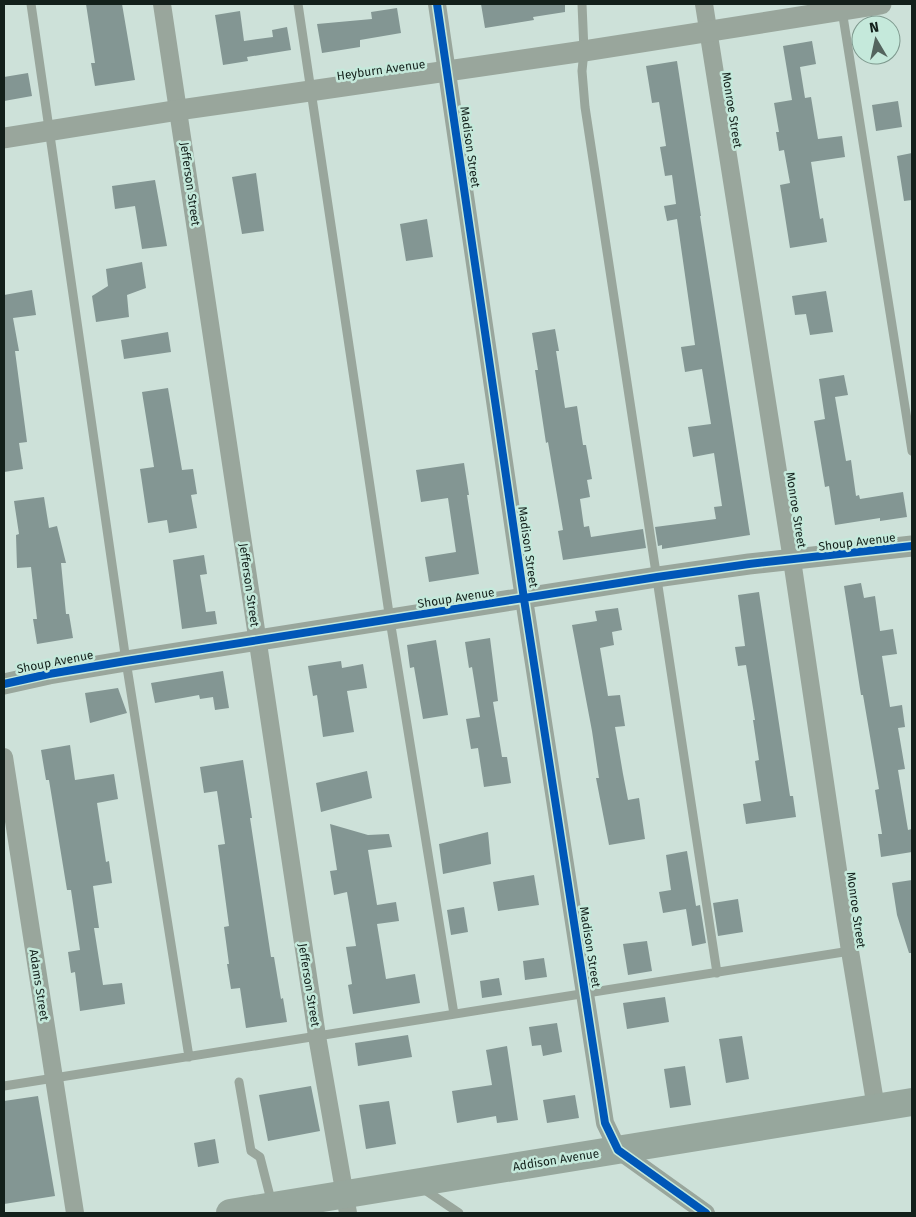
<svg xmlns="http://www.w3.org/2000/svg" width="916" height="1217" viewBox="0 0 916 1217" font-family="'Fira Sans',sans-serif">
  <style>
    .building { fill: #839693 }
    .lines { fill: none; stroke-linecap: round; stroke-linejoin: round }
    .service { stroke: #99a69c; stroke-width: 9 }
    .minor { stroke: #99a69c; stroke-width: 18 }
    .tertiary { stroke: #99a69c; stroke-width: 21 }
    .primary { stroke: #97a79d; stroke-width: 28 }
    .cycleway-casing { stroke: #c5e9db; stroke-width: 11 }
    .cycleway { stroke: #0057b8; stroke-width: 8 }
    .labels { text-anchor: middle; dominant-baseline: central; stroke-width: 5; stroke-linejoin: round; paint-order: stroke }
    .street-label { font-size: 12px; fill: #13201b; stroke: #c5e9db }
  </style>
  <rect width="100%" height="100%" fill="#cde1d9"/>
  <path class="building" d="M86,4H122L135,80L95,86L91,63H95Z
    M481,4H565V12L533,17L534,20L485,28Z
    M397,8L401,33L360,40V47L322,53L317,24L372,19L371,12Z
    M240,11L244,41L273,37L272,30L287,27L291,50L247,57L248,61L223,65L215,15Z
    M812,41L816,64L800,67L805,98L811,97L818,139L842,136L845,157L811,162L820,219L823,218L827,242L790,248L780,185L790,183L784,150L779,151L776,132H779L774,103L792,100L783,46Z
    M677,61L701,216H700L750,535L662,549V545L658,546L655,527L716,519L714,507L722,506L714,453L693,457L688,427L711,424L702,369L685,372L681,347L695,345L677,219L667,221L664,206L676,204L672,175L665,176L660,147L666,146L659,102L652,103L646,66Z
    M28,73L32,96L4,101V77Z
    M898,101L902,127L876,131L872,105Z
    M912,153V200L904,201L897,156Z
    M256,173L264,231L242,234L232,177Z
    M155,180L167,246L142,249L135,206L115,209L112,186Z
    M427,219L433,257L406,261L400,224Z
    M142,262L146,288L127,295L129,317L96,322L92,296L108,286L106,269Z
    M32,290L36,315L13,318L19,351H15L27,442L19,443L23,469L4,472V295Z
    M826,291L833,332L810,335L806,314L795,315L792,296Z
    M555,329L559,351H556L565,408L577,406L583,445H586L592,479L587,480L590,497L580,499L584,527L589,526L591,537L643,529L646,548L563,560L558,531L563,530L548,442L546,443L535,370H538L532,333Z
    M168,332L171,352L124,359L121,340Z
    M844,375L848,395L835,397L846,461L851,460L856,496L859,495L860,499L903,492L907,517L880,521V518L835,525L829,486L825,487L814,421L825,419L819,379Z
    M168,388L182,470L193,469L197,494L191,495L197,528L169,533L167,520L148,523L140,469L154,467L142,392Z
    M464,463L469,495H467L479,574L429,582L425,557L456,552L448,498L421,502L416,470Z
    M44,497L49,528L57,526L66,563H61L66,614H69L73,638L37,644L33,619H37L31,567L17,568L16,535L19,534L14,501Z
    M204,555L207,574L200,575L206,612L215,611L217,624L182,629L173,560Z
    M861,583L864,598L875,596L880,631L893,629L897,654L882,656L890,707L902,705L905,727L898,728L905,769L898,770L908,830L912,829V852L881,857L878,834H882L875,790L879,789L863,695H861L844,586Z
    M759,592L790,796H793L796,817L746,824L743,804L761,801L755,761L759,760L753,720H755L746,665L738,666L735,647L745,646L738,595Z
    M618,608L622,630L612,632L614,645L600,648L608,696L620,695L625,726L615,727L623,774L628,800L639,798L645,839L609,845L596,778H599L592,731L572,625L597,621L595,611Z
    M490,638L498,701L493,702L502,757H507L511,783L484,787L478,748L471,749L466,719L480,717L472,667L469,668L465,642Z
    M436,640L448,715L423,719L414,667L410,668L407,645Z
    M341,661L342,668L363,664L367,688L347,691L354,732L323,737L317,695L313,696L308,666Z
    M223,671L229,708L215,710L213,697L200,699L199,695L155,703L151,683Z
    M118,688L127,713L90,723L85,693Z
    M70,745L75,780L114,774L118,799L97,803L106,862L109,861L112,883L93,886L99,928H94L103,985L122,983L125,1004L80,1011L75,972L71,973L68,952L80,950L71,890H67L49,780H46L41,750Z
    M243,760L252,818H250L271,957H274L281,999L283,998L287,1022L246,1028L240,988L231,989L227,964H229L224,927L229,926L218,845L225,844L217,791L204,793L200,767Z
    M367,771L372,798L321,812L316,783Z
    M330,824L368,835L389,834L392,847L368,850L377,905L396,902L399,921L377,924L386,979L415,974L420,1003L353,1014L348,985L352,984L346,947L356,946L347,892L334,895L330,871L337,870Z
    M488,832L491,864L443,874L439,844Z
    M687,851L696,906L700,905L706,943L692,946L686,909L663,913L659,892L671,890L666,855Z
    M534,875L539,905L498,911L493,882Z
    M912,880V953H909L897,915L892,883Z
    M738,899L743,932L718,936L713,903Z
    M464,907L468,932L451,935L447,910Z
    M647,941L652,971L628,975L623,944Z
    M544,958L547,977L525,980L523,961Z
    M499,978L502,995L482,998L480,981Z
    M665,997L669,1022L627,1029L623,1003Z
    M557,1023L562,1052L543,1056L541,1045L532,1046L529,1027Z
    M408,1035L412,1057L358,1066L355,1043Z
    M742,1036L749,1079L726,1083L719,1039Z
    M507,1046L518,1120L497,1123L496,1116L457,1123L452,1091L492,1085L486,1050Z
    M685,1066L691,1105L670,1108L664,1069Z
    M311,1086L320,1131L268,1141L259,1095Z
    M575,1095L579,1118L547,1123L543,1100Z
    M38,1096L55,1196L4,1204V1101Z
    M389,1101L396,1144L366,1149L359,1105Z
    M215,1139L219,1163L198,1167L194,1143Z"/>
  <g class="lines">
    <path class="service" d="M31,4L126,661L189,1057
      M298,4L390,620L454,1014
      M582,4L584,51L582,71L585,107L717,973
      M842,10L912,451
      M239,1082L251,1151L260,1157L272,1204
      M4,1086L850,951
      M422,1188L459,1213"/>
    <path class="minor" d="M162,4L317,1036L348,1213
      M437,4L524,599L605,1123L618,1150L706,1213
      M704,4L792,560L850,951L876,1108
      M4,757L75,1213"/>
    <path class="tertiary" d="M4,138L179,110L584,51L881,4
      M4,684L49,674L126,661L657,577L749,564L912,546"/>
    <path class="primary" d="M230,1213L912,1102"/>
    <g class="cycleway-casing">
      <path id="cycleway" d="M437,4L524,599L605,1123L618,1150L706,1213
        M4,684L49,674L126,661L657,577L749,564L912,546"/>
    </g>
    <use href="#cycleway" class="cycleway"/>
  </g>
  <g class="labels">
    <g class="street-label">
      <text transform="translate(381 70) rotate(-8)">Heyburn Avenue</text>
      <text transform="translate(732 110) rotate(81)">Monroe Street</text>
      <text transform="translate(470 147) rotate(82)">Madison Street</text>
      <text transform="translate(190 184) rotate(82)">Jefferson Street</text>
      <text transform="translate(796 510) rotate(81)">Monroe Street</text>
      <text transform="translate(857 542) rotate(-7)">Shoup Avenue</text>
      <text transform="translate(528 547) rotate(82)">Madison Street</text>
      <text transform="translate(249 585) rotate(82)">Jefferson Street</text>
      <text transform="translate(456 598) rotate(-9)">Shoup Avenue</text>
      <text transform="translate(55 662) rotate(-11)">Shoup Avenue</text>
      <text transform="translate(856 910) rotate(82)">Monroe Street</text>
      <text transform="translate(590 947) rotate(81)">Madison Street</text>
      <text transform="translate(39 985) rotate(81)">Adams Street</text>
      <text transform="translate(309 985) rotate(81)">Jefferson Street</text>
      <text transform="translate(556 1160) rotate(-9)">Addison Avenue</text>
    </g>
  </g>
  <rect width="916" height="1217" fill="none" stroke="#13201b" stroke-width="10"/>
  <g transform="translate(876 40) rotate(351)"><circle r="24" fill="#c5e9db" stroke="#7e998e"/>
  <path d="M0-4L9 19L0 12L-9 19Z" fill="#54645e"/>
  <text y="-8" font-size="14" font-weight="bold" text-anchor="middle" fill="#13201b">N</text>
  </g>
</svg>
